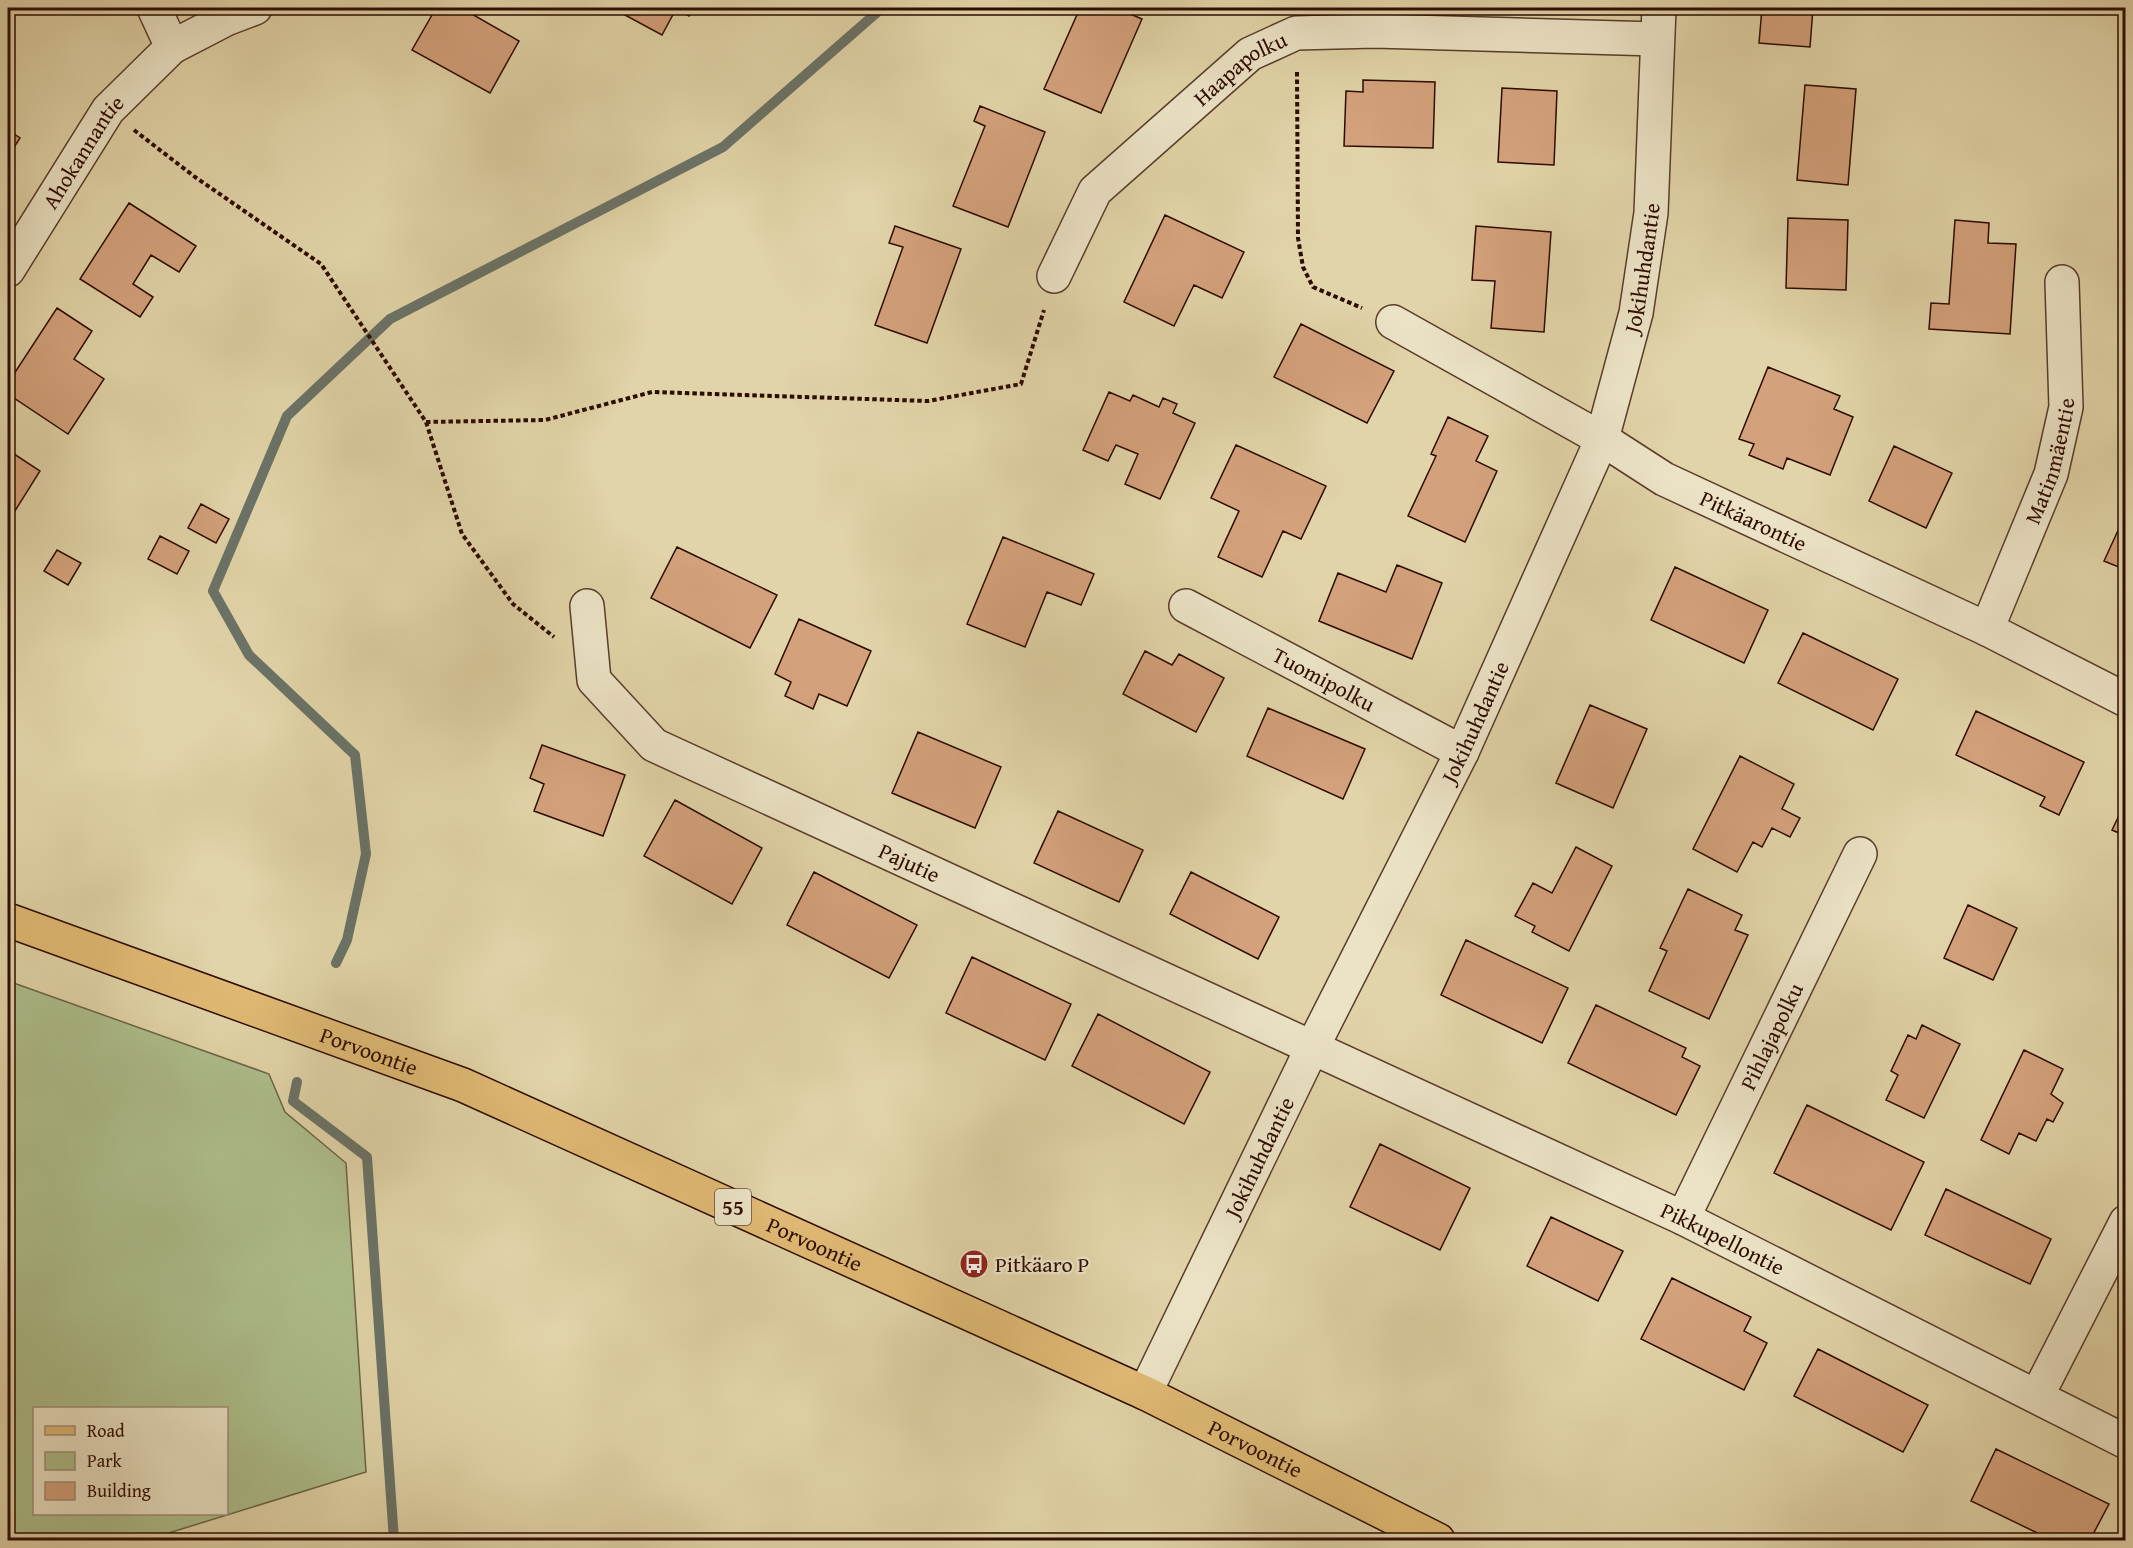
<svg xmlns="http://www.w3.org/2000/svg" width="2133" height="1548" viewBox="0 0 2133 1548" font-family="'Gentium Book Plus',serif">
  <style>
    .green { fill: #adbe8b; stroke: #6c6446; stroke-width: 1.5; fill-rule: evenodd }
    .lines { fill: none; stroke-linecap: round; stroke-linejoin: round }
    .stream { stroke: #6a7367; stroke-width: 10 }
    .building { fill: #d3a17b; stroke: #2c0b01; stroke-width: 1.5 }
    .minor-casing { stroke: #593d2b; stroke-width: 36 }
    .major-casing { stroke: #2c0b01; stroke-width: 36 }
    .path { stroke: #2c0b01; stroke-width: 4; stroke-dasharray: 4.5 3; stroke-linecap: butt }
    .minor { stroke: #ece3c6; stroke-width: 33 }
    .major { stroke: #e0ba74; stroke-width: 33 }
    .labels { text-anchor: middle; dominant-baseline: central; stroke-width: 4.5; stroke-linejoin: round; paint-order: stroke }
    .shield { fill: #ece3c6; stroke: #664c3c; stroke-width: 1.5 }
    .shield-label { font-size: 21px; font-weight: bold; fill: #2c0b01 }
    .street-label { font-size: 22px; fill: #2c0b01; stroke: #ece3c6 }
    .poi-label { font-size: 22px; fill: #2c0b01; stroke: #ece3c6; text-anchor: start }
  </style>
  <rect width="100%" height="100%" fill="#e1d4a8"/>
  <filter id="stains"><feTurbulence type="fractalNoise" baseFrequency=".00333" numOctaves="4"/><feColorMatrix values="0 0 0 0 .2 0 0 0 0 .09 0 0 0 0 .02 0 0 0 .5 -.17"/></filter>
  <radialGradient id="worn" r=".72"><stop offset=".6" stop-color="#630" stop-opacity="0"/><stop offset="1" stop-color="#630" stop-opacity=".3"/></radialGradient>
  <path class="green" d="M8,981L269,1074L285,1112L346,1163L366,1472L146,1540H8ZM34,1408H226V1514H34Z"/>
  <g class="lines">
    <path class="stream" d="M336,963L347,940L366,854L355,755L249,655L213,591L287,416L390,319L723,147L882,8
      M297,1082L293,1101L367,1157L394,1540"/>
  </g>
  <path class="building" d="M436,8H473L470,13L519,41L490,93L412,50Z
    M612,8H693L689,16L676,9L662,35Z
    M1080,8H1116L1142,19L1101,113L1044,89Z
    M1762,8H1813L1810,47L1759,43Z
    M1363,80L1435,82L1433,148L1344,146L1346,91L1363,92Z
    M1805,85L1856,89L1848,185L1797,180Z
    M1502,88L1557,91L1554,165L1498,162Z
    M980,106L1045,132L1008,227L953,206L985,126L974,121Z
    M8,130L20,138L8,157Z
    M129,203L196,246L179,272L151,255L133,284L153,297L140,317L80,279Z
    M1165,215L1244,252L1222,298L1194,285L1174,326L1124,302Z
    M1788,218L1848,220L1846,290L1786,288Z
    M1955,220L1989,223L1988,243L2016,244L2010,334L1929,329L1931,303L1949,304Z
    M895,226L961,249L927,343L875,325L903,247L889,243Z
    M1476,226L1551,232L1544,332L1491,328L1495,281L1472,280Z
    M57,308L92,331L74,359L104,379L68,434L8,394V383Z
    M1301,324L1394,371L1367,423L1274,377Z
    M1768,367L1840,396L1834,409L1853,417L1830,475L1787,458L1783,469L1749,455L1754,444L1739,439Z
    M1109,392L1130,401L1133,395L1159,407L1163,398L1177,404L1173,413L1195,423L1160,499L1125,484L1138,454L1116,445L1108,461L1083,450Z
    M1448,417L1488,436L1476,461L1497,471L1465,542L1408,516L1436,456L1431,454Z
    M1236,445L1326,486L1301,539L1283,531L1262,577L1218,557L1239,511L1211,498Z
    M1894,446L1952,473L1926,528L1869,501Z
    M8,450L40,471L13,514L8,511Z
    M201,504L229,519L216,543L188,528Z
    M2126,513V570L2104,561Z
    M160,536L189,551L177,574L148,559Z
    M1003,537L1094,574L1081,605L1047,592L1025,647L967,624Z
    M677,547L777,595L750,648L651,598Z
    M57,550L81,563L68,585L44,571Z
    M1397,565L1442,583L1412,659L1319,621L1338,573L1386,592Z
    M1675,567L1768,610L1744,663L1651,620Z
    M799,619L871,651L847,706L819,694L813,709L785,696L791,682L775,674Z
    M1803,633L1898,679L1873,730L1778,683Z
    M1145,651L1172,665L1179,654L1224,678L1196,732L1123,694Z
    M1590,705L1647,729L1613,808L1556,783Z
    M1268,708L1365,749L1343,799L1247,756Z
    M1976,711L2084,762L2059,815L2040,806L2045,797L1956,755Z
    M918,732L1001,767L975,828L892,793Z
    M542,745L625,775L603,836L534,811L544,784L530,778Z
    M1740,756L1794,784L1782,809L1800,818L1790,837L1772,828L1762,847L1753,842L1737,872L1693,849Z
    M675,800L762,848L732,904L644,856Z
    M2126,801V836L2112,830Z
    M1058,811L1143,850L1119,902L1034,863Z
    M1576,847L1612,866L1569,951L1532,932L1535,926L1515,916L1533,883L1552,893Z
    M814,872L917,925L889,978L787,925Z
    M1191,872L1279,917L1258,959L1170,914Z
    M1688,889L1742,915L1735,930L1748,935L1709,1019L1649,991L1667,951L1660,948Z
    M1968,905L2017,928L1993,980L1944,958Z
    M1466,940L1568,988L1542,1043L1441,995Z
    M972,957L1071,1004L1045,1060L946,1013Z
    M1596,1005L1686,1048L1682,1057L1700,1066L1676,1115L1568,1063Z
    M1098,1014L1210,1072L1184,1124L1072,1066Z
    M1922,1025L1960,1044L1924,1118L1886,1100L1898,1075L1891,1071L1908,1035L1916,1039Z
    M2024,1050L2063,1069L2051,1094L2063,1103L2053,1122L2047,1119L2036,1141L2019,1133L2009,1154L1981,1140Z
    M1807,1105L1924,1162L1891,1230L1774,1173Z
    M1380,1144L1470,1188L1440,1250L1350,1207Z
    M1946,1189L2051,1239L2030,1284L1925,1235Z
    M1551,1217L1623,1251L1598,1301L1527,1266Z
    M1672,1278L1751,1317L1744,1331L1767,1343L1744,1390L1641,1339Z
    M1818,1349L1928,1405L1903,1452L1794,1396Z
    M1996,1449L2109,1504L2090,1540H2052L1971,1501Z"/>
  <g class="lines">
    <g class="minor-casing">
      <g id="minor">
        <path d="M154,8L172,47"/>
        <path id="s1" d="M8,270L108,110L172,47L226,19L255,8"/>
        <path id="s2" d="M1054,276L1095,191L1250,54L1296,33L1375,31L1656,39"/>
        <path id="s3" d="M1393,322L1602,439L1664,479L1987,629L2126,700"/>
        <path id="s4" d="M587,606L594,680L654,745L1683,1218L2126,1442"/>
        <path id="s5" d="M1186,606L1462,752"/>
        <path id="s6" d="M1987,629L2051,474L2066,407L2062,282"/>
        <path id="s7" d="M1683,1218L1860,854"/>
        <path id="s8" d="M1145,1393L1312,1048L1462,752L1602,439L1636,313L1651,213L1659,8"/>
        <path d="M2037,1396L2126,1222"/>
      </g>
    </g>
    <g class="major-casing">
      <g id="major">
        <path id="s9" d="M8,920L463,1085L1145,1393L1438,1540"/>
      </g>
    </g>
    <path class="path" d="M1297,72L1298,238L1303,267L1313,287L1362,308
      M134,130L195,177L321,264L426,422L462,534L513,604L554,637
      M426,422L545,420L652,392L928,401L1021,384L1044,310"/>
    <use href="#minor" class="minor"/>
    <use href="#major" class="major"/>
  </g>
  <defs>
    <g id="bus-disc" transform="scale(1.5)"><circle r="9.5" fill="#8f2418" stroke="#ece3c6"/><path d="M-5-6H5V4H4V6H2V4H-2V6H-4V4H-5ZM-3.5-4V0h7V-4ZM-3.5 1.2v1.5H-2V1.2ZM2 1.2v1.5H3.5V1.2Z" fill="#fff"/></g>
  </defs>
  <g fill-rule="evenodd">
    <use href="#bus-disc" x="974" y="1264"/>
  </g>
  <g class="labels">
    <rect class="shield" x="715" y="1189" width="36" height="36" rx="4.5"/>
    <g class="shield-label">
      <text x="733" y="1207">55</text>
    </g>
    <g class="street-label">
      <text stroke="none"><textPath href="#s2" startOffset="285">Haapapolku</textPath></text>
      <text stroke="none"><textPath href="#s1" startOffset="140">Ahokannantie</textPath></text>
      <text stroke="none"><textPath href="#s8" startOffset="1234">Jokihuhdantie</textPath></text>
      <text stroke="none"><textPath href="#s6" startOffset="180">Matinmäentie</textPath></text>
      <text stroke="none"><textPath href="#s3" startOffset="412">Pitkäarontie</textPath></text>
      <text stroke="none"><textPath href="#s5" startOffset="156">Tuomipolku</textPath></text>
      <text stroke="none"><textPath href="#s8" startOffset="748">Jokihuhdantie</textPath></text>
      <text stroke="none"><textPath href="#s4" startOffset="444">Pajutie</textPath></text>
      <text stroke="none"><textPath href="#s7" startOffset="202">Pihlajapolku</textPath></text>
      <text stroke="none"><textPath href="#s9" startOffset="384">Porvoontie</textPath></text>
      <text stroke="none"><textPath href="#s8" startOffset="262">Jokihuhdantie</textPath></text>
      <text stroke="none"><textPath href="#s4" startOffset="1340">Pikkupellontie</textPath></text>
      <text stroke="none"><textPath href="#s9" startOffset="870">Porvoontie</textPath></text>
      <text stroke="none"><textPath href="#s9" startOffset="1356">Porvoontie</textPath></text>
    </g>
    <g class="poi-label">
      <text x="995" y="1264">Pitkäaro P</text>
    </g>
  </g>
  <rect width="2133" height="1548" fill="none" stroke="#e1d4a8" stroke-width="30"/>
  <rect x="9" y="9" width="2115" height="1530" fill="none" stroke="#2c0b01" stroke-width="3"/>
  <rect x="15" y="15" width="2103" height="1518" fill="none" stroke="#2c0b01" stroke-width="1.5"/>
  <rect x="33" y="1407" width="195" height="108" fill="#ece3c6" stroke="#9f8d77" stroke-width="1.5"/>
  <rect x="45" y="1426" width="30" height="9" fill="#e0ba74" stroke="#9f8d77" stroke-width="1.5"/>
  <text x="87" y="1437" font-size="18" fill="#2c0b01">Road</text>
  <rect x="45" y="1452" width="30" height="18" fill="#adbe8b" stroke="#9f8d77" stroke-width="1.5"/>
  <text x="87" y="1467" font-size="18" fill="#2c0b01">Park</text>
  <rect x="45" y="1482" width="30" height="18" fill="#d3a17b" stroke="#9f8d77" stroke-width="1.5"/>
  <text x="87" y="1497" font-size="18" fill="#2c0b01">Building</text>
  <rect width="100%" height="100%" filter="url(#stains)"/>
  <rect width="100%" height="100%" fill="url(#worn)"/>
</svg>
